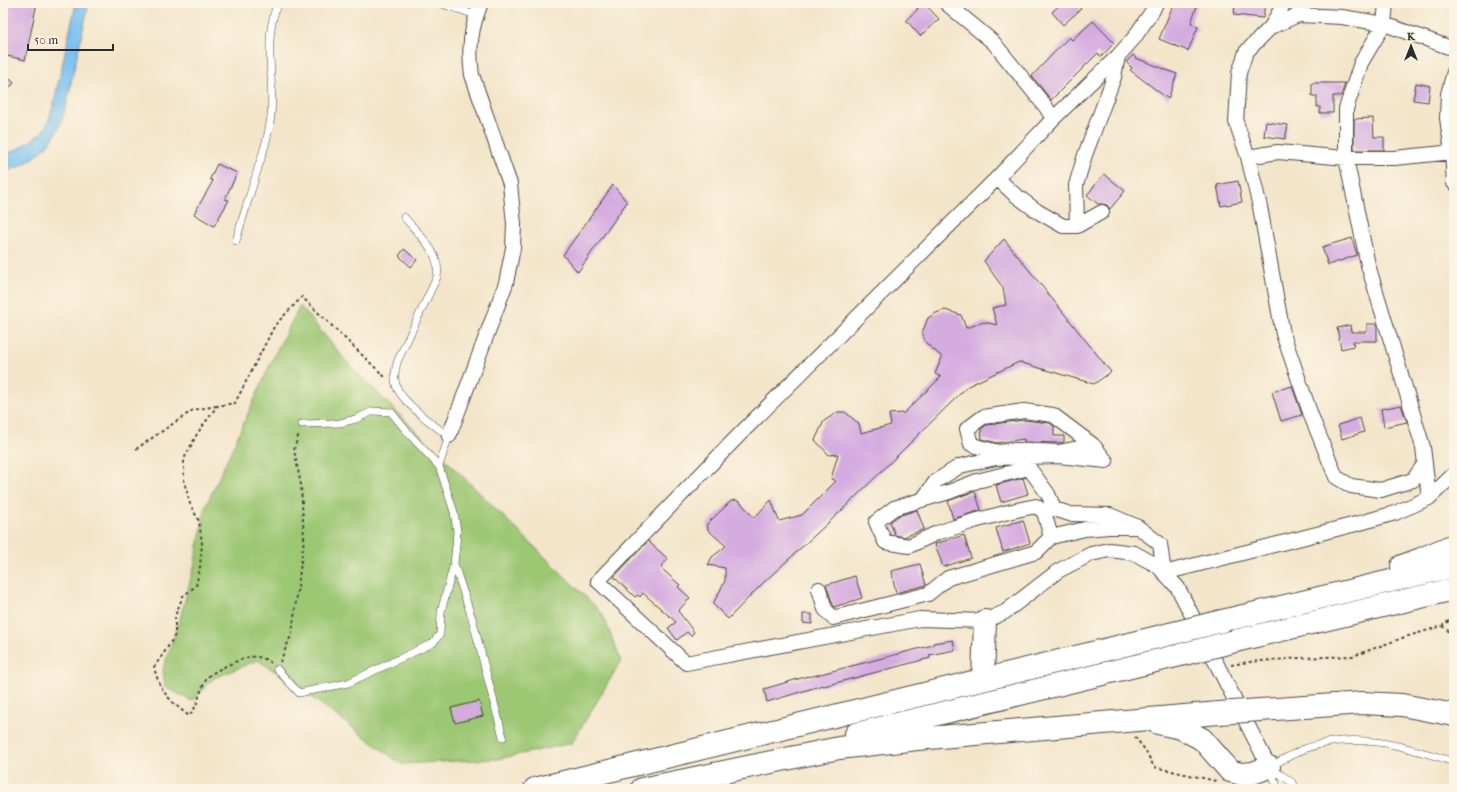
<svg xmlns="http://www.w3.org/2000/svg" width="1457" height="792" viewBox="0 0 1457 792" font-family="'IM FELL French Canon',serif">
  <style>
    .green { fill: #9cc773; stroke: #64794f }
    .water { fill: #78c0f0; stroke: #52768e }
    .building { fill: #d5ace0 }
    .lines { fill: none; stroke-linecap: round; stroke-linejoin: round }
    .lane-casing { stroke: #494743; stroke-width: 8 }
    .street-casing { stroke: #494743; stroke-width: 16 }
    .highway-casing { stroke: #494743; stroke-width: 24 }
    .path { stroke: #494743; stroke-width: 2; stroke-dasharray: 3 3; stroke-linecap: butt }
    .lane { stroke: #fff; stroke-width: 7 }
    .street { stroke: #fff; stroke-width: 14 }
    .highway { stroke: #fff; stroke-width: 22 }
    .highway-bridge-casing { stroke: #494743; stroke-width: 24; stroke-linecap: butt }
    .highway-bridge { stroke: #fff; stroke-width: 22 }
  </style>
  <rect width="100%" height="100%" fill="#fcf5e5"/>
  <filter id="ink" filterUnits="userSpaceOnUse"><feTurbulence type="fractalNoise" baseFrequency=".025" numOctaves="2"/><feDisplacementMap in="SourceGraphic" scale="8" xChannelSelector="R" yChannelSelector="G"/><feConvolveMatrix kernelMatrix="1 2 1 2 8 2 1 2 1" color-interpolation-filters="sRGB"/></filter>
  <filter id="wash" filterUnits="userSpaceOnUse"><feTurbulence type="fractalNoise" baseFrequency=".012" numOctaves="4" result="noise"/><feDisplacementMap in="SourceGraphic" scale="16" xChannelSelector="R" yChannelSelector="G"/><feGaussianBlur stdDeviation="0.9" result="paint"/><feColorMatrix in="noise" values="0 0 0 0 0 0 0 0 0 0 0 0 0 0 0 0 0 1.4 0 .05"/><feComposite in="paint" operator="in"/></filter>
  <g filter="url(#wash)">
    <rect width="100%" height="100%" fill="#f3e5ca"/>
    <path class="green" d="M300,306L352,368L602,613L621,661L572,743L498,759L401,764L297,686L258,660L214,678L192,701L165,687L163,669L179,622L194,567L206,506L276,352Z"/>
    <path class="water" d="M76,3H89C83,28 78,53 72,78C69,93 66,110 60,125C51,148 26,167 3,172V156L24,146L41,133L47,125L53,107Z"/>
    <g id="blocks">
      <path class="building" d="M3,3H37L25,60L3,55Z
        M912,3H924L939,19L920,36L906,20L918,9Z
        M1062,3H1075L1081,9L1063,25L1052,12Z
        M1174,3H1198L1191,23L1198,27L1188,51L1159,39Z
        M1235,3H1265L1263,18L1234,15Z
        M1093,21L1114,43L1101,57L1098,53L1051,100L1032,76L1069,37L1072,40Z
        M1133,55L1136,58L1177,74L1168,99L1130,70L1132,68L1126,62Z
        M3,72L14,83L3,94Z
        M1312,83H1345L1341,96H1333V113H1320V107H1317V96H1312Z
        M1416,83L1430,86L1428,102L1413,100Z
        M1373,118L1374,137H1384V150H1354V119Z
        M1266,122L1288,125L1285,139L1264,136Z
        M217,164L237,173L225,199L229,200L214,226L194,214L213,181L210,179Z
        M1104,174L1125,191L1110,209L1107,205L1102,204H1098L1087,195Z
        M1238,181L1242,202L1221,206L1217,185Z
        M613,185L627,202L578,272L563,255Z
        M1352,238L1357,255L1328,265L1322,247Z
        M1004,239L1111,372L1094,384L1019,362L968,386L840,512L764,582L728,619L713,604L725,581V568L708,565L712,557L726,546L708,530L707,524L731,501L736,500L741,503L754,518L771,500L779,521L802,515L836,481L831,479L838,454L829,455L815,440L824,421L838,412H845L859,424L861,433L891,425L889,414L904,413L941,377L935,374L942,357L926,343L922,333L928,318L936,313L945,310L961,315L966,328L984,322L997,325L992,308L1006,305L1003,288L984,261Z
        M404,249L417,260L411,267L399,256Z
        M1367,324H1377V341H1353L1354,346L1341,349L1337,328L1350,325L1351,332H1367Z
        M1292,386L1302,415L1281,421L1272,392Z
        M1401,405L1407,422L1384,427L1381,409Z
        M1360,418L1364,432L1342,439L1338,425Z
        M1024,420L1050,423L1054,426V436H1064V442L1058,443L1024,442V439L997,443L982,439L981,429L986,425Z
        M1023,478L1028,494L1001,502L996,485Z
        M975,491L981,510L953,519L948,501Z
        M917,510L924,529L904,537L895,535L890,522L898,516Z
        M1023,520L1030,543L1003,552L996,528Z
        M964,535L971,558L943,567L935,544Z
        M648,541L668,559L661,566L662,569L680,585L678,587L690,598L678,611L694,632L691,636L687,632L677,640L668,628L676,622L643,593L640,597L638,595L635,597L614,577Z
        M920,564L926,585L896,593L891,571Z
        M855,576L862,598L834,607L826,585Z
        M803,614H812V624L803,623Z
        M953,640L955,650L929,655L930,658L824,686L823,685L767,702L764,689L808,676L809,677L933,645V643Z
        M479,701L483,716L455,723L451,708Z"/>
    </g>
  </g>
  <g filter="url(#ink)">
    <use href="#blocks" fill-opacity="0" stroke="#494743" stroke-width="1"/>
    <g class="lines">
      <g class="lane-casing">
        <path id="lane" d="M439,3L476,15
          M236,241C243,216 251,192 258,168C263,153 268,138 270,123C277,83 261,42 278,3
          M302,424L340,423L356,419L373,411L391,412L409,434L439,466
          M454,564L472,618L503,737
          M277,669L299,693L348,683L433,643L440,634L441,612L454,564L456,545L457,531L454,512L439,466L449,436C433,425 408,407 398,390C393,381 395,369 398,360L437,277C442,253 418,234 404,217
          M1271,766C1282,760 1293,754 1304,749C1354,730 1405,746 1454,762
          M1271,768L1293,783L1296,789
          M1270,769L1276,784L1275,789"/>
      </g>
      <g class="street-casing">
        <path id="street" d="M946,3L993,42L1046,107L1053,119
          M1156,3L1153,10L1134,38L1118,56L1053,119L997,178L741,433L598,581L686,663L920,619L985,621L1005,612L1058,571L1091,554L1109,550L1134,553L1158,566L1178,588L1269,767
          M1271,27L1284,3
          M1454,72L1448,94L1447,118L1452,152L1454,183
          M1248,157L1278,152L1346,158H1394L1454,152
          M997,178L1014,194L1037,211L1063,226H1077L1076,185L1085,155L1114,77L1118,56
          M1077,226L1102,212
          M449,436L506,283L513,248L514,224L510,184L472,75C468,48 471,28 481,3
          M1425,463L1413,480L1381,490L1351,486L1336,477L1312,418L1283,334L1260,207L1248,157L1236,122L1239,73L1246,52L1271,27L1298,15L1342,17L1384,24L1454,49
          M1429,498L1454,474
          M923,499L936,481L960,466L996,458L1059,456L1106,461L1093,445L1053,415L1024,411L983,417L967,429L971,444L979,447L999,452L1016,450L1059,452L1093,445
          M1138,527H1109L1085,529L1051,537L1044,512L1036,506L1012,511L974,521L937,533L909,546L885,542L876,522L894,508L949,492L977,481L1029,468L1048,494L1054,509L1070,514L1110,515L1138,527L1160,544L1164,573L1360,523L1395,513L1429,498L1423,447L1368,265L1346,158V109L1361,63L1384,24L1386,3
          M819,589L825,609L833,618L928,594L948,578L1036,552L1051,537"/>
      </g>
      <g class="highway-casing">
        <path id="highway" d="M1402,566L1421,559L1454,545
          M1222,621L1454,566
          M1235,641L1454,589
          M983,680L985,621
          M1260,710L1363,703L1402,705L1454,715
          M1158,723L1181,728L1202,739L1230,771L1241,774L1253,773L1269,767
          M856,734L1180,655
          M535,789L1170,634
          M642,789L839,748L917,739L1219,713"/>
      </g>
      <path class="path" d="M136,449L193,410L217,406
        M1442,626L1454,635
        M280,662L292,633L304,539L301,485L294,450L299,433
        M271,663C265,658 257,656 250,657C242,658 213,671 208,677C199,689 199,706 189,716C169,700 160,692 154,667L166,650L175,635V616L183,596L196,586L200,567L202,543L199,521L190,504L184,481V459L197,434L217,406L235,403L275,325L302,297L386,378
        M1231,665L1249,662L1299,658L1353,656L1405,637L1442,626L1454,617
        M1135,737L1146,751L1154,767L1216,781"/>
      <use href="#lane" class="lane"/>
      <use href="#street" class="street"/>
      <use href="#highway" class="highway"/>
      <g class="highway-bridge-casing">
        <path id="highway-bridge" d="M1170,634L1222,621
          M1180,655L1235,641
          M1219,713L1260,710"/>
      </g>
      <use href="#highway-bridge" class="highway-bridge"/>
    </g>
  </g>
  <rect width="1457" height="792" fill="none" stroke="#fcf5e5" stroke-width="16"/>
  <g transform="translate(1411 46)" stroke="#fcf5e5" stroke-width="3" paint-order="stroke">
  <path d="M0-3L7 15L0 10L-7 15Z" fill="#2b2b2b"/>
  <text y="-6" font-size="11" font-weight="bold" text-anchor="middle" fill="#2b2b2b">K</text>
  </g>
  <path d="M28 44v6h85v-6" fill="none" stroke="#2b2b2b" stroke-width="2"/>
  <text x="34" y="44" font-size="12" fill="#2b2b2b" stroke="#fcf5e5" stroke-width="3" paint-order="stroke">50 m</text>
</svg>
